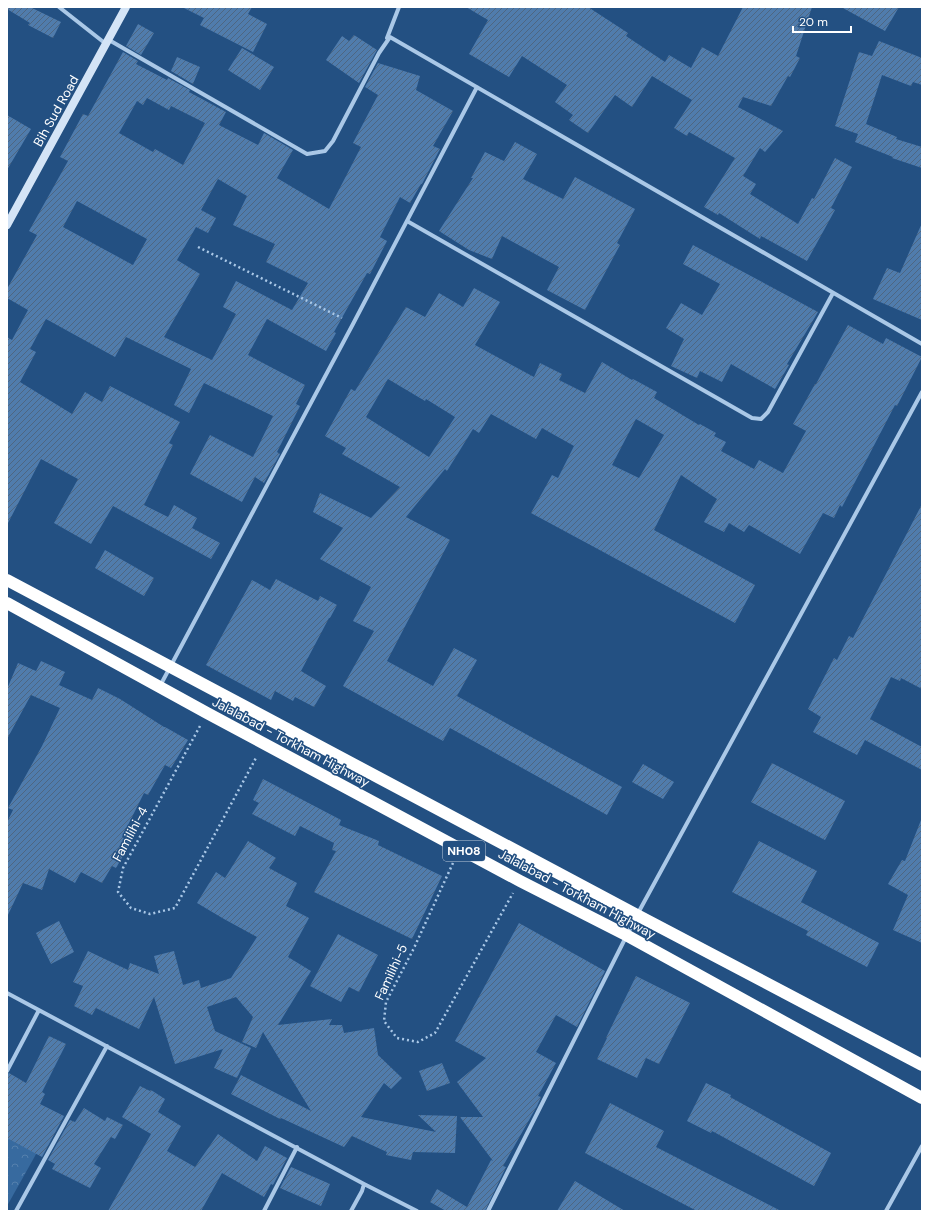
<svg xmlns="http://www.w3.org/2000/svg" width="929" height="1218" viewBox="0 0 929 1218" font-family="'DM Sans',sans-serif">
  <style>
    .park { fill: url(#park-crowns) }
    .building { fill: url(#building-hatch); fill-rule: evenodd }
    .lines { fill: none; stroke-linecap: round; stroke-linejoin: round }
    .path { stroke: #aac8e7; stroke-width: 2.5; stroke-dasharray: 2 3; stroke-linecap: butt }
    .street { stroke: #aac8e7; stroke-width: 4 }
    .secondary { stroke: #d4e4f6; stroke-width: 8 }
    .highway { stroke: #fff; stroke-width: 12 }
    .labels { text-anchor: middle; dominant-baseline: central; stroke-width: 3; stroke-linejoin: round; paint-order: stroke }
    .shield { fill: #235082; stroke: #bdcada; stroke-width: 1 }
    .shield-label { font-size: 12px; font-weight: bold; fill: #fff }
    .street-label { font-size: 13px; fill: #fff; stroke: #235082 }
  </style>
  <defs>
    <pattern id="park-crowns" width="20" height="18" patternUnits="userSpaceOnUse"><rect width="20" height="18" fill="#376a9f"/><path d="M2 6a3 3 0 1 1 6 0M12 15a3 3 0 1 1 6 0" fill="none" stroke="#5580ad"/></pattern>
    <pattern id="building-hatch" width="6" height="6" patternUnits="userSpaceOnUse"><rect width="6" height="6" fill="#507cac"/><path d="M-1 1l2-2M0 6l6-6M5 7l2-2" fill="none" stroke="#4e6681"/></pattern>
  </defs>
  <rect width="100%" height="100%" fill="#235082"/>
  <path class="park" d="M7,1130L40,1147L7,1206Z"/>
  <path class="building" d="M7,7H30L61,22L53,38L28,25L30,23L7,9Z
    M182,7H252L248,14L267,24L253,52L200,25L204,18Z
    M466,7H588L628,33L626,36L665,62L669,55L691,68L702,47L718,56L743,7H812L796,56L800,58L790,77L788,76L771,106L743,97L738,107L783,131L765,152L760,148L743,176L756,184L750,194L798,224L812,198L814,199L835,158L852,167L831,208L835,210L807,261L761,236L760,239L719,213L718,215L704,207L735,158L689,132L687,136L674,128L692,100L652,76L632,107L615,95L588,133L569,120L573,115L555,102L567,85L522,56L509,77L469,54L488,20Z
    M841,7H899L885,31Z
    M138,24L154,33L141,55L126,46Z
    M354,35L377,50L359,83L326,60L342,36L349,41Z
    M879,41L922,58V85L913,82L911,86L882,75L866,124L897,137L896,139L922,147V168L892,158L893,157L855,142L858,134L835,126L859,52L872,56Z
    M242,48L274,67L260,90L228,70Z
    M123,52L138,61L136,64L167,80L168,78L190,90L189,92L226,112L219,125L258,145L264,133L293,150L277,178L329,209L361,147L353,143L378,95L365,87L378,63L420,76L416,90L453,111L433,146L440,149L422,184H421L410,203L400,197L380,237L387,241L370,274L367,273L334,332L336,333L326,351L267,319L248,355L305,385L296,404L300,406L277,452L280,454L264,483L255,477L242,502L190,474L210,435L253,457L273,416L204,383L189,413L174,405L191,369L126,337L115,357L46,319L30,349L36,352L20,382L72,414L85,392L102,402L110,386L180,422L169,443L173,445L144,505L168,517L174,505L197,518L192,528L220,543L211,559L113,506L91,544L54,523L78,479L41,459L7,525V337L12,340L28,310L7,298V289L37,235L29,231L68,161L60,157L83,114L88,116ZM147,98L169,110L171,106L205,123L183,165L155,149L153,152L119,133L137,101L143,105ZM218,179L247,196L233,225L275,244L266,262L308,283L292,310L236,281L223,307L236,314L212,360L164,337L200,274L177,260L196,227L208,233L216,218L201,210ZM77,201L147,239L133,265L63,227Z
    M177,57L200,67L193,84L171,71Z
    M7,115L31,129L7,170Z
    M515,142L537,154L523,179L563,199L575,177L635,209L617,243L620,245L585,310L547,290L559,267L502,236L492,259L469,250L439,231L473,178H471L485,152L504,161Z
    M922,223V320L873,299L887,268L900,273Z
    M693,245L818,312L787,364L789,365L775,389L731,364L722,382L700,371L697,378L671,366L684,339L666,328L681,303L702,315L720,284L683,264Z
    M474,288L500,302L475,345L534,377L540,363L562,374L559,380L585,393L602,362L632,380L633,379L657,392L654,398L699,425L700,424L716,433L714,436L726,442L721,451L754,469L759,460L783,473L806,431L793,424L815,384H816L848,325L883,344L886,338L922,357L897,406L895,405L842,507L840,505L834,518L823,513L800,554L749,525L744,532L729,523L724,532L704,522L717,499L681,475L654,530L755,585L735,623L531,513L552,475L558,478L574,446L542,428L536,439L491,414L479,433L473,429L447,471L445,469L406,517L450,540L387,661L433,686L454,648L477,660L457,696L622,787L607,815L450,728L443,741L343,686L374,631L353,621L371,587L320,559L343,528L313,512L320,493L371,518L400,487L342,454L346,448L325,436L351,389L355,391L406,307L425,317L439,293L463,307ZM388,379L425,401L426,399L455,417L429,457L366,417ZM636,419L664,435L639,478L612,465Z
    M922,504V689L901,678L900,681L891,677L870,719L922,747V770L865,740L857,755L813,732L821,717L808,709L834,658L837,660L849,636L853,638Z
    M105,550L154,578L144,596L95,568Z
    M276,579L318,601L320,596L337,605L330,618H329L301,671L326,686L314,707L295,697L293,701L275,691L271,700L206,665L252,580L270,590Z
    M41,661L65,672L59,685L92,700L98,688L120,699L164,727H165L188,740L171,768L165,765L148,795L144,793L122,837L131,842L116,868L112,866L102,883L81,872L75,883L49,869L42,890L23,883L7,917V822L13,810L8,808L42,746L60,708L31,695L7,739V689L18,663L36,671Z
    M772,763L845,801L825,840L751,802Z
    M643,764L674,782L663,799L632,782Z
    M263,779L341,820L339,825L379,841L378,845L442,876L412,939L314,892L336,851L332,850L334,843L300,826L295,836L252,814L259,803L253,800Z
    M921,820L922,821V943L893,930L908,895L888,884L902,860L905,861Z
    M248,841L276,858L269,868L297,883L286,906L309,918L288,957L311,971L278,1025L332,1019L329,1025H342L344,1033L374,1028L378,1055L402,1078L391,1089L384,1083L361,1117L436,1132L418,1115L457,1116L455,1153L413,1152L411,1160L386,1155L387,1152L352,1136L344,1147L281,1118L280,1119L231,1094L241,1075L311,1111L263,1032L256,1048L242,1042L253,1017L236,997L207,1007L215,1031L251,1048L237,1078L214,1068L223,1049L175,1064L154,997L139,1029L96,1008L92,1015L74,1006L83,986L73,982L88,951L128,970L130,963L159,974L154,956L174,951L183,985L199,980L201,988L231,978L257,937L224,919L197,903L216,872L225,878Z
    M759,841L817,871L801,902L879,943L867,967L806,935L808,931L732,892Z
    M59,921L74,952L51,964L36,933Z
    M519,923L605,971L577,1027L556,1015L536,1052L556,1063L538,1096L541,1097L537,1106L503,1166L506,1167L485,1211H446L430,1202L437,1189L467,1207L491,1160L493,1161L460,1117H483L457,1082L486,1058L455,1041Z
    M338,934L378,955L359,992L349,987L341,1002L310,986Z
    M636,976L690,1003L659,1064L646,1058L637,1078L597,1059L607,1038H606Z
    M49,1036L66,1044L42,1092L45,1094L40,1104L64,1116L42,1157L7,1138V1074L9,1073L26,1083Z
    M442,1063L450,1083L427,1091L419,1071Z
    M706,1083L731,1095L730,1097L831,1153L814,1186L712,1131L711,1133L687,1121Z
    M140,1086L150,1091L151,1090L165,1099L158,1112L181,1126L167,1151L195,1167L218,1134L257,1161L265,1146L287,1158L273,1185L271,1184L264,1197L222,1173L201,1211H108L151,1134L122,1117Z
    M610,1103L664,1131L656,1147L781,1211H697L585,1153Z
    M84,1108L105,1121L107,1117L123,1125L115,1139L111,1137L94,1164L101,1168L90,1188L52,1169L55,1164L48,1160L70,1120L75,1122Z
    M291,1167L330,1184L321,1206L280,1188Z
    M575,1181L625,1211H557Z"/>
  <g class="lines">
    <path class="path" d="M198,247L342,318
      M200,726L123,868L118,892L131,908L150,914L175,908L257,756
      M453,863L414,948L386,1002L384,1021L397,1038L418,1042L435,1033L513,893"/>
    <path class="street" d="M59,7L106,44L109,40L307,154L325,151L333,141L379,53L390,37L922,344
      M387,38L399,7
      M407,221L752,418L761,419L768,412L833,293
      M160,686L353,324L477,87
      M7,993L364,1184L417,1211
      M7,1071L39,1010
      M16,1211L107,1046
      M264,1211L297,1147
      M351,1211L362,1191L364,1184
      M488,1211L637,915L922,392
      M886,1211L922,1146"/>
    <path class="secondary" d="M7,225L126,7"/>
    <path class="highway" d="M7,580L637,915L922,1065
      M7,603L207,713L520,881L626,935L922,1098"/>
  </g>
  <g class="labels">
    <rect class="shield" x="443" y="841" width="42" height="20" rx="3"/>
    <g class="shield-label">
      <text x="464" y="851">NH08</text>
    </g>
    <g class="street-label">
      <text transform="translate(56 111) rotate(-61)">Bih Sud Road</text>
      <text transform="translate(291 742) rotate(28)">Jalalabad - Torkham Highway</text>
      <text transform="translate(130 834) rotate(-62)">Familihi-4</text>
      <text transform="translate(577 894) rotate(28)">Jalalabad - Torkham Highway</text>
      <text transform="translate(391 972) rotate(-65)">Familihi-5</text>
    </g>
  </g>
  <rect width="929" height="1218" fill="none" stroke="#ffffff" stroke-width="16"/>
  <path d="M793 26v6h58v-6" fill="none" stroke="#ffffff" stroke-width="2"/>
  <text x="799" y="26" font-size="12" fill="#ffffff" stroke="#235082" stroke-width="3" paint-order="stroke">20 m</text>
</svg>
